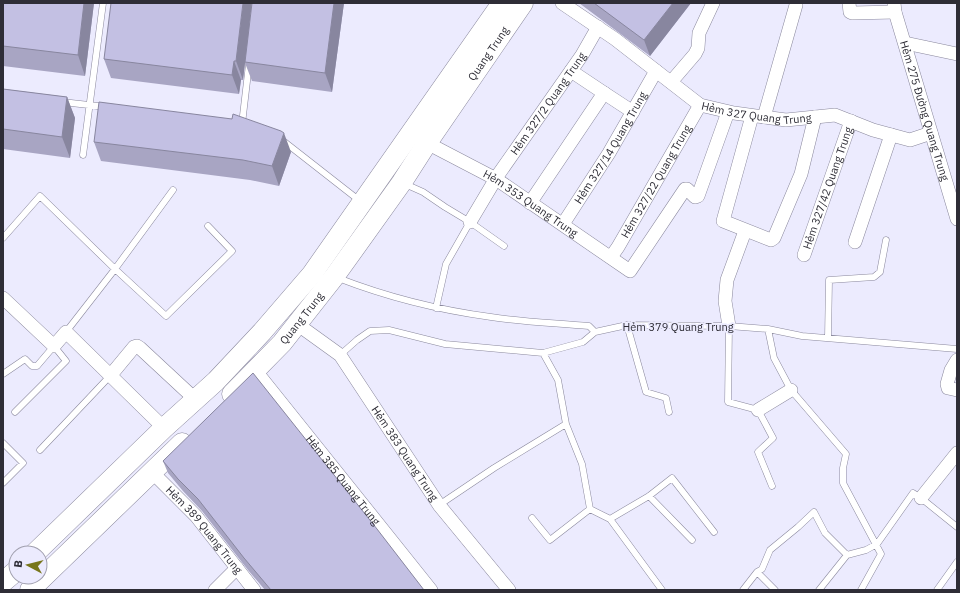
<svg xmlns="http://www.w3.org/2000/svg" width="960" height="593" viewBox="0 0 960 593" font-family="'IBM Plex Sans',sans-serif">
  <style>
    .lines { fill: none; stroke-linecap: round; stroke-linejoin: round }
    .service-casing { stroke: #8a889d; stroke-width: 7 }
    .minor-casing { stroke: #8a889d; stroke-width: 14 }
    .primary-casing { stroke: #8a889d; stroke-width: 21 }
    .service { stroke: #fff; stroke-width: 6 }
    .minor { stroke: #fff; stroke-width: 13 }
    .primary { stroke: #fff; stroke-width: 20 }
    .wall { fill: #a8a5c3 }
    .shaded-wall { fill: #88869f }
    .building { fill: #c3c0e3; stroke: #88869f }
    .labels { text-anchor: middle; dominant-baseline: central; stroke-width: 3.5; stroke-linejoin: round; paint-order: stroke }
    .street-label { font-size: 11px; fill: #2e2d36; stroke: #ecebfe }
  </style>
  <rect width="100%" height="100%" fill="#ecebfe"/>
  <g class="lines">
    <g class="service-casing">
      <path id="service" d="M62,102L107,107
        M242,124L249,64
        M282,140L360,201
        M83,155L103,3
        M405,184L423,192L445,207L470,222L504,246
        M3,238L40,196L115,269L173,190
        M338,278C387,297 439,310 491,317C523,322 556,323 589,326L595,332L627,325L729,326L768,329L802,336L957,349
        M436,308L446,264L470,222
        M627,325L646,392L666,398L669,412
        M729,326L728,402L758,410L773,438L758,452L772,486
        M768,329L774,358L791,390L846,454L843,468V483L881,554L861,590
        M66,332L115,269L166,316L232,251L208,226
        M828,338L829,280L874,277L880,272L886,240
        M543,353L558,380L566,424L582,464L590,509L610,519L662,590
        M340,355L357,340L370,331L389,330L445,344L543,353L583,342L595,332
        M3,374L25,359L32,366H37L54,346L66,361L15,412
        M3,443L23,463L3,483
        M40,450L110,376
        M649,496L692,540
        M439,505L494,468L566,424
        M532,518L550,540L590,509
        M610,519L649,496L672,478L714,532
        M757,572L775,590
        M743,590L757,572L762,569L770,550L798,527L814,512L825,533L847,555
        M819,590L847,555L866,550L877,544L913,493L921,498L957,527
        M937,590L957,562"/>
    </g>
    <g class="minor-casing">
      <g id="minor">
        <path id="s1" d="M562,3L615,39L700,105L734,113L786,120L835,115L873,130L910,140L931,133"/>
        <path d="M849,3L850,12L852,13L895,12"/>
        <path id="s2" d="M894,3L895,12L957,219"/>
        <path d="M905,43L957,54"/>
        <path d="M671,82L695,54L698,48L699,33L713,3"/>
        <path d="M604,93L633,112"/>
        <path d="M752,116L723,221L771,240L774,238L801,174L815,117"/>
        <path d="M764,117L796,5"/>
        <path id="s3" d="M427,143L496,179L630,271L685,189H687L695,197L698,196L728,112"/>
        <path d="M530,203L604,93L571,71"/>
        <path id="s4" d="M470,222L498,175L582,55L598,27"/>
        <path id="s5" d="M563,224L609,153L656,71"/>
        <path d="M855,242L891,135"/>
        <path id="s6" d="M804,255L851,121"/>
        <path id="s7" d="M611,257L618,247L700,105"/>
        <path d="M3,298L54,346L66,332L164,428"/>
        <path id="s8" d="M297,324L340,355L439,505L509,590"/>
        <path d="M729,326L725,301L727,280L745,231"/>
        <path d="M957,360L951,370L947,384L948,388L957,390"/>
        <path id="s9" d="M255,370L431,590"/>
        <path d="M110,376L134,347L137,346L140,348L196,400"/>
        <path d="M758,410L791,390"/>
        <path id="s10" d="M152,472L196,516L254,590"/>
        <path d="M921,498L957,453"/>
        <path d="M215,590L237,568"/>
      </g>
    </g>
    <g class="primary-casing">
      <g id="primary">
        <path id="s11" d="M232,394L282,343L334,277L402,182L427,143L523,3"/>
        <path d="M35,553L164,428L216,381L262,332L312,274L502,3"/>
        <path d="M3,582L16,571"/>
        <path d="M30,590L182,443"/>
      </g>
    </g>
    <use href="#service" class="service"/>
    <use href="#minor" class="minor"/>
    <use href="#primary" class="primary"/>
  </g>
  <path class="wall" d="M3,3H94L85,76L3,66Z
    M344,3L332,92L252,81L245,63L243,80H241L239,94L111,78L104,59Z
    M579,3H691L650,56Z
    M3,89L67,97L75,118L70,158L3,149Z
    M94,142L291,152L279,186L250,180L101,161Z
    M163,461L424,590H265L248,570L202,511L183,491L168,473Z"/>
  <path class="shaded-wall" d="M84,3H94L85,76L78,55Z
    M243,3H252L243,80L236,61Z
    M334,3H344L332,92L325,73Z
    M673,3H691L650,56L644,40Z
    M234,61L241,80L239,94L232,75Z
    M67,97L75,118L70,158L62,137Z
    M284,133L291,152L279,186L272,166Z"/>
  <path class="building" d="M3,3H84L78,55L3,46Z
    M111,3H243L236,61H234L232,75L104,59Z
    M252,3H334L325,73L245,62Z
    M594,3H673L644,40Z
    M3,89L67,97L62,137L3,129Z
    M99,102L232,119L233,114L281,131L284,133L272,166L243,160L94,142Z
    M253,373L377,529L424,590H271L244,558L198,499L178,479L163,461Z"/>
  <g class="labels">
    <g class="street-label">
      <text stroke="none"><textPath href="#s11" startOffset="427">Quang Trung</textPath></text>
      <text stroke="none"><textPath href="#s4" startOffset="142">Hẻm 327/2 Quang Trung</textPath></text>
      <text stroke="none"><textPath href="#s1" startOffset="229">Hẻm 327 Quang Trung</textPath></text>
      <text stroke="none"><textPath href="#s2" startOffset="112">Hẻm 275 Đường Quang Trung</textPath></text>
      <text stroke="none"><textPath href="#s5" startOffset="90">Hẻm 327/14 Quang Trung</textPath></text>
      <text stroke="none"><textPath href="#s7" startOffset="88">Hẻm 327/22 Quang Trung</textPath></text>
      <text stroke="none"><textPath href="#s6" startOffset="71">Hẻm 327/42 Quang Trung</textPath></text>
      <text stroke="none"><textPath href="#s3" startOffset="120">Hẻm 353 Quang Trung</textPath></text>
      <text stroke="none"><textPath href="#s11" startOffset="103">Quang Trung</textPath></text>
      <text x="678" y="327">Hẻm 379 Quang Trung</text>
      <text stroke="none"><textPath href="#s8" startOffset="171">Hẻm 383 Quang Trung</textPath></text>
      <text stroke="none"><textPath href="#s9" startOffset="141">Hẻm 385 Quang Trung</textPath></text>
      <text stroke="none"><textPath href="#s10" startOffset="78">Hẻm 389 Quang Trung</textPath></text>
    </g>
  </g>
  <rect width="960" height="593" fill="none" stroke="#2e2d36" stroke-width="8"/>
  <g transform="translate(28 565) rotate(277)"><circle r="19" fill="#ecebfe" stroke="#a09fae"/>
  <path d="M0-3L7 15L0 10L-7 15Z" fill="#78761b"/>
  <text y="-6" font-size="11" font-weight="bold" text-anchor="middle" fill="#2e2d36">B</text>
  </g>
</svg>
